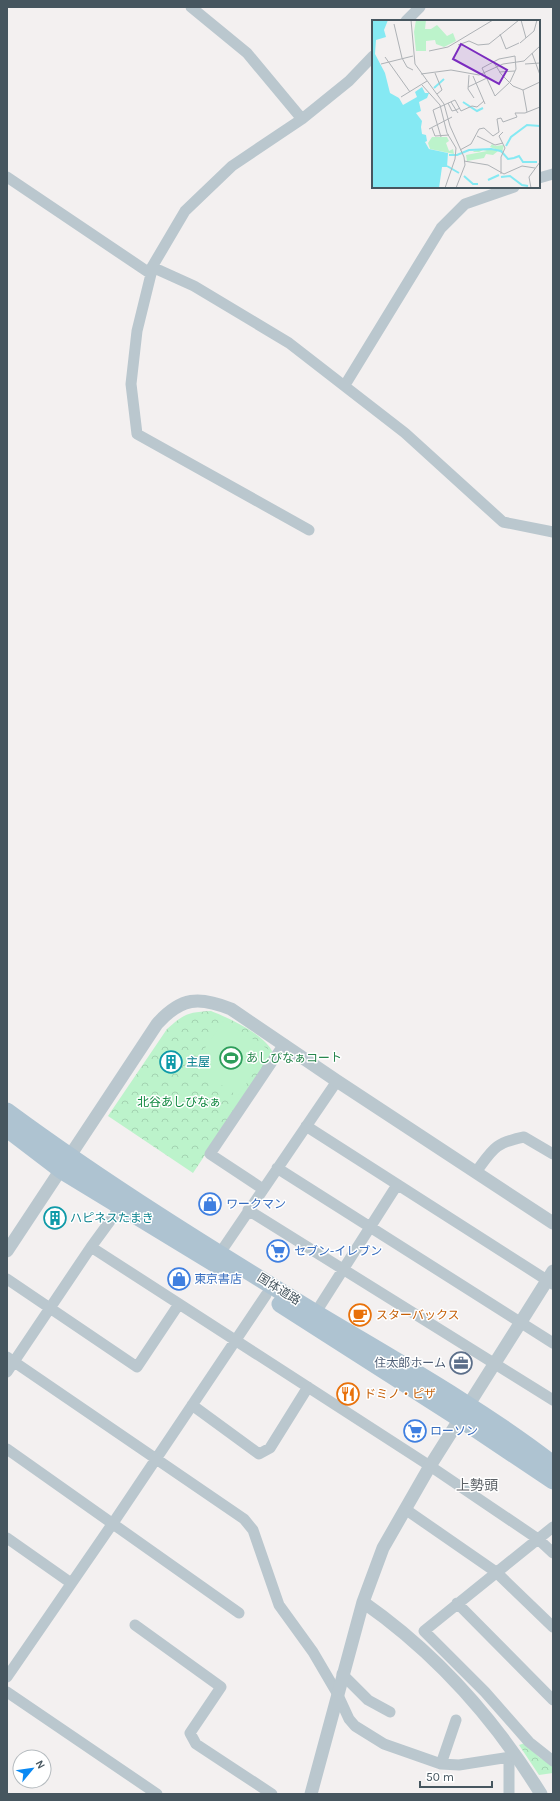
<svg xmlns="http://www.w3.org/2000/svg" width="560" height="1801" viewBox="0 0 560 1801" font-family="Karla,'Noto Sans JP',sans-serif">
  <style>
    .park { fill: url(#park-crowns) }
    .pitch { fill: #bcf3cb }
    .lines { fill: none; stroke-linecap: round; stroke-linejoin: round }
    .minor { stroke: #bac7ce; stroke-width: 11 }
    .tertiary { stroke: #bac7ce; stroke-width: 13 }
    .primary { stroke: #aec3d1; stroke-width: 17 }
    .labels { text-anchor: middle; dominant-baseline: central; stroke-width: 3; stroke-linejoin: round; paint-order: stroke }
    .leisure-label { font-size: 12px; fill: #27864d; stroke: #fff; text-anchor: start }
    .culture-label { font-size: 12px; fill: #0d838f; stroke: #fff; text-anchor: start }
    .park-label { font-size: 12px; fill: #0f883f; stroke: #fff }
    .shop-label { font-size: 12px; fill: #366cbe; stroke: #fff; text-anchor: start }
    .street-label { font-size: 12px; fill: #46565f; stroke: #fff }
    .food-label { font-size: 12px; fill: #c56008; stroke: #fff; text-anchor: start }
    .service-label { font-size: 12px; fill: #4e5e75; stroke: #fff; text-anchor: end }
    .quarter-label { font-size: 14px; fill: #5c6166; stroke: #fff }
    .inset-river { fill: none; stroke: #85e9f3; stroke-width: 2 }
    .inset-road { fill: none; stroke: #aeb2b6; stroke-width: 1 }
    .view { fill: #7b2cbf; fill-opacity: 0.15; stroke: #7b2cbf; stroke-width: 2 }
    .inset-edge { fill: none; stroke: #46565f; stroke-width: 2 }
  </style>
  <defs>
    <pattern id="park-crowns" width="20" height="18" patternUnits="userSpaceOnUse"><rect width="20" height="18" fill="#bcf3cb"/><path d="M2 6a3 3 0 1 1 6 0M12 15a3 3 0 1 1 6 0" fill="none" stroke="#a3d2b1"/></pattern>
  </defs>
  <rect width="100%" height="100%" fill="#f3f0f0"/>
  <path class="park" d="M211,1011C229,1018 266,1035 273,1053L193,1173L108,1116L167,1029C184,1014 188,1012 211,1011Z
    M525,1743L539,1757L553,1766V1773L539,1775L519,1745Z"/>
  <path class="pitch" d="M224,1020L269,1050L238,1096L193,1066Z"/>
  <g class="lines">
    <path class="minor" d="M191,7L247,53L302,119
      M406,21L420,7
      M373,56L349,81L302,119L232,166L185,211L152,267L194,286L289,343L405,433L503,522L553,532
      M7,177L151,274L137,331L131,384L137,434L309,530
      M539,178L553,174
      M345,385L441,228L465,204L514,187
      M306,1126L553,1284
      M277,1168L553,1343
      M476,1172C493,1149 494,1143 524,1137L553,1154
      M263,1189L210,1154L284,1044
      M248,1210L553,1400
      M91,1247L430,1466L538,1539L553,1553
      M220,1253L337,1081
      M7,1279L137,1367L179,1304
      M316,1312L397,1185
      M7,1357L244,1519L253,1530L279,1605L313,1652L337,1693L349,1719L355,1726L384,1744L441,1764L459,1765L516,1756
      M7,1372L91,1247L121,1206
      M192,1405L259,1454L270,1448L308,1387
      M7,1449L239,1613
      M405,1509L496,1572L553,1627
      M553,1527L424,1631L485,1692L529,1742L553,1761
      M7,1538L71,1583
      M457,1603L553,1700
      M135,1625L221,1687L190,1733L196,1744L272,1794
      M342,1674L368,1700L390,1712
      M7,1677L113,1523L266,1295
      M7,1692L157,1794
      M509,1757V1794
      M441,1764L456,1720"/>
    <path class="tertiary" d="M7,1251L157,1024C181,997 199,996 231,1009L337,1081L553,1223
      M363,1602C436,1653 494,1718 541,1794
      M311,1794L363,1602L383,1548L430,1466L553,1271"/>
    <path class="primary" d="M7,1111C106,1184 211,1249 316,1313C396,1361 479,1407 553,1464
      M7,1129L62,1171L233,1275
      M280,1304L477,1430L553,1481"/>
  </g>
  <defs>
    <g id="stadium-ring" transform="scale(1.15)"><circle r="9.5" fill="#fff" stroke="#2e9e5b" stroke-width="1.5"/><path d="M0-5a6.5 5 0 1 0 0 10a6.5 5 0 1 0 0-10ZM-3.5-1.8h7v3.6h-7Z" fill="#2e9e5b"/></g>
    <g id="building-ring" transform="scale(1.15)"><circle r="9.5" fill="#fff" stroke="#0f9aa8" stroke-width="1.5"/><path d="M-4-6H4V6H1V3H-1V6H-4ZM-2.5-4.3h1.7v1.8h-1.7ZM.8-4.3h1.7v1.8H.8ZM-2.5-1h1.7V.8h-1.7ZM.8-1h1.7V.8H.8Z" fill="#0f9aa8"/></g>
    <g id="shop-ring" transform="scale(1.15)"><circle r="9.5" fill="#fff" stroke="#3f7fe0" stroke-width="1.5"/><path d="M-5-2.5h2.3a2.7 3.5 0 0 1 5.4 0H5L5.5 6h-11ZM-1.5-2.5h3a1.5 2.3 0 0 0-3 0Z" fill="#3f7fe0"/></g>
    <g id="supermarket-ring" transform="scale(1.15)"><circle r="9.5" fill="#fff" stroke="#3f7fe0" stroke-width="1.5"/><path d="M-6-5.5h2.5l.6 2H6L4.5 2H-2.5L-4.4-4H-6ZM-1.5 3.2a1.3 1.3 0 1 0 .1 0ZM3 3.2a1.3 1.3 0 1 0 .1 0Z" fill="#3f7fe0"/></g>
    <g id="cafe-ring" transform="scale(1.15)"><circle r="9.5" fill="#fff" stroke="#e8710a" stroke-width="1.5"/><path d="M-5.5-4.5H6V0H3Q3 3.5 0 3.5H-2.5Q-5.5 3.5-5.5 0ZM3-3.2v2h1.7v-2ZM-6 4.5H4V6H-6Z" fill="#e8710a"/></g>
    <g id="office-ring" transform="scale(1.15)"><circle r="9.5" fill="#fff" stroke="#5c6f8a" stroke-width="1.5"/><path d="M-6-3h4V-5.5h4V-3h4V5H-6ZM-1-4.5V-3h2v-1.5ZM-6 0V1H6V0Z" fill="#5c6f8a"/></g>
    <g id="restaurant-ring" transform="scale(1.15)"><circle r="9.5" fill="#fff" stroke="#e8710a" stroke-width="1.5"/><path d="M-5-6h1v4h1v-4h1v4h1v-4h1v5L-1.5 .5V6h-2V.5L-5-1ZM5-6V6H3V1.5H1.5Q1.5-4 5-6Z" fill="#e8710a"/></g>
  </defs>
  <g fill-rule="evenodd">
    <use href="#stadium-ring" x="231" y="1058"/>
    <use href="#building-ring" x="171" y="1062"/>
    <use href="#shop-ring" x="210" y="1204"/>
    <use href="#building-ring" x="55" y="1218"/>
    <use href="#supermarket-ring" x="278" y="1251"/>
    <use href="#shop-ring" x="179" y="1279"/>
    <use href="#cafe-ring" x="360" y="1315"/>
    <use href="#office-ring" x="461" y="1363"/>
    <use href="#restaurant-ring" x="348" y="1394"/>
    <use href="#supermarket-ring" x="415" y="1431"/>
  </g>
  <g class="labels">
    <g class="leisure-label">
      <text x="246" y="1058">あしびなぁコート</text>
    </g>
    <g class="culture-label">
      <text x="186" y="1062">主屋</text>
      <text x="70" y="1218">ハピネスたまき</text>
    </g>
    <g class="park-label">
      <text x="179" y="1102">北谷あしびなぁ</text>
    </g>
    <g class="shop-label">
      <text x="226" y="1204">ワークマン</text>
      <text x="294" y="1251">セブン-イレブン</text>
      <text x="194" y="1279">東京書店</text>
      <text x="430" y="1431">ローソン</text>
    </g>
    <g class="street-label">
      <text transform="translate(279 1289) rotate(32)">国体道路</text>
    </g>
    <g class="food-label">
      <text x="376" y="1315">スターバックス</text>
      <text x="364" y="1394">ドミノ・ピザ</text>
    </g>
    <g class="service-label">
      <text x="446" y="1363">住太郎ホーム</text>
    </g>
    <g class="quarter-label">
      <text x="477" y="1485">上勢頭</text>
    </g>
  </g>
  <g transform="translate(372 20)">
    <rect width="168" height="168" fill="#f3f0f0"/>
    <path d="M44,0H54L53,9H59L65,5L75,16L81,13L84,21L72,27L64,24L63,20L54,21V31H44L42,12Z" fill="#bcf3cb"/>
    <path d="M120,124L123,126L132,125L130,133L126,131L121,135L114,134L112,138L95,141L94,135L115,131L111,130L107,132H102L101,131L111,129L126,130L118,127Z" fill="#bcf3cb"/>
    <path d="M60,117H75L77,121L74,123L77,131L81,129L82,134L58,129L56,123Z" fill="#bcf3cb"/>
    <path d="M0,0H16L12,10L14,17L4,20L3,34L13,53L18,73L27,78L31,85L45,77L43,72L50,67L53,73H57L55,78L47,82L49,91L44,93L50,101L49,107L50,114L54,115L55,121L53,122L57,129L76,133L75,147H70L67,168H0Z" fill="#85e9f3"/>
    <path class="inset-river" d="M62,68L72,59M91,82L105,91L111,88M134,126L139,117L155,105L168,106M77,135H85L97,130L119,129L129,131L136,139L142,138M142,138L147,136L151,142H165M75,146L87,153M92,156L101,164H106M129,157L138,156L150,165L156,166M116,160L127,155"/>
    <path class="inset-road" d="M39,0L43,44L72,84L78,106L92,137L93,145L84,168M149,0L154,18M22,4L30,38L35,47L41,50M128,14L134,29L147,23M148,23L162,11L165,0M86,25L97,21L106,25L117,24L147,0M57,31L76,27L121,0M160,33L168,55M143,36L144,49L138,62L123,76L110,48L127,39ZM13,37L38,72M121,41L129,54L141,66L151,70L155,92M9,44L41,36M153,44L168,43M127,52L143,51M63,53L70,70L65,74M49,54L79,50L107,55L131,44L152,41L168,26M97,55L96,69L102,78M101,56L113,84M50,65L68,85L75,113L84,128L83,139L73,168M96,67L115,58M151,70L168,62M29,77L55,61M79,82L84,90L88,88M76,83L80,91L84,90L86,93M60,108L63,116L77,115M57,109L80,97M105,116L123,125L131,123M69,117L61,90L83,80L89,91L100,86L105,87L112,81M88,130L99,124L107,109L112,108L121,116L127,112L125,99L129,98L131,102L145,97L143,93H153L168,87M92,141L116,145L132,154L150,146L163,148M129,154V137L133,128L127,116L131,112M159,168L157,157L168,142"/>
    <path class="view" d="M89,24L135,50L127,64L81,39Z"/>
    <rect width="168" height="168" class="inset-edge"/>
  </g>
  <rect width="560" height="1801" fill="none" stroke="#46565f" stroke-width="16"/>
  <g transform="translate(32 1769) rotate(61)"><circle r="19" fill="#ffffff" stroke="#b5bbbf"/>
  <path d="M0-3L7 15L0 10L-7 15Z" fill="#0a89f3"/>
  <text y="-6" font-size="11" font-weight="bold" text-anchor="middle" fill="#46565f">N</text>
  </g>
  <path d="M420 1781v6h72v-6" fill="none" stroke="#46565f" stroke-width="2"/>
  <text x="426" y="1781" font-size="12" fill="#46565f" stroke="#ffffff" stroke-width="3" paint-order="stroke">50 m</text>
</svg>
